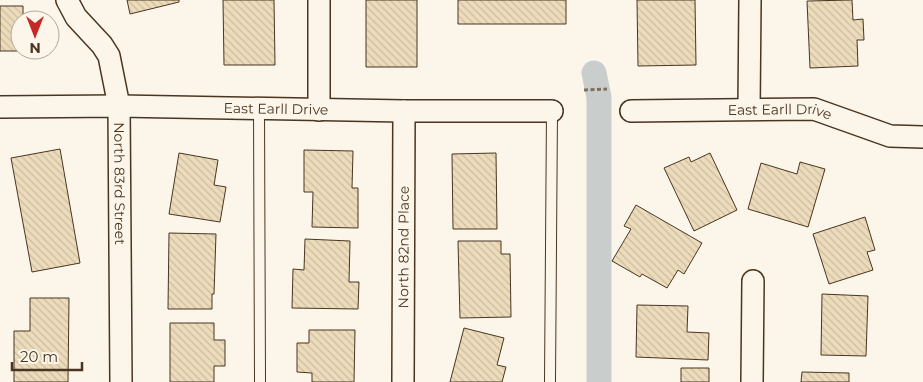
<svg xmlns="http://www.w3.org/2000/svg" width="923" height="382" viewBox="0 0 923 382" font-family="Montserrat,sans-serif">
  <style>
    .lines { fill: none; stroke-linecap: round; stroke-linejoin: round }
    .canal { stroke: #c9cecd; stroke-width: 25 }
    .building { fill: url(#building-back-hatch); stroke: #4a3520 }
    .service-casing { stroke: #4a3520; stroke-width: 12 }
    .minor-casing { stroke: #4a3520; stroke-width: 24 }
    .path { stroke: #7f6f5c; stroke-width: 3; stroke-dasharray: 4 2.5; stroke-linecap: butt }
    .service { stroke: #fbf6e9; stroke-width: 10 }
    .minor { stroke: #fbf6e9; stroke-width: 21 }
    .labels { text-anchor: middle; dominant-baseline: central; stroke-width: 4; stroke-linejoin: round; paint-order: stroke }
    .street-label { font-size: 14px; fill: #4a3520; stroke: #fbf6e9 }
  </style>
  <defs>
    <pattern id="building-back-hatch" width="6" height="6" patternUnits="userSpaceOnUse" patternTransform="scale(1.25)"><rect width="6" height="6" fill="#ecdcbc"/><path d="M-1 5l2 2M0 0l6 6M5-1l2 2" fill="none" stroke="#ccbda1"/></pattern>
  </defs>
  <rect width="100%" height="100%" fill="#fbf6e9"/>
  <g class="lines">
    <path class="canal" d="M594,73L599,97V382"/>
  </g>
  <path class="building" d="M127,0H179V2L130,14Z
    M223,0H274L275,65H224Z
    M366,0H417V67H366Z
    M458,0H566V24H458Z
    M637,0H695L696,65L638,66Z
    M852,0L853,20L863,19L864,40H857L858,66L810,68L807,1Z
    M0,6H23V20H20V50L24,51H0Z
    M60,149L80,263L32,272L11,158Z
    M304,150L353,151L352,188H358V228L312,227L313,192H304Z
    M179,153L218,160L214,185L226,187L220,222L169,214Z
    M496,153L497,229H453L452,154Z
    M710,153L737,210L694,231L664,168L689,157L691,162Z
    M800,162L825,169L808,227L748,209L761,163L797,174Z
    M636,205L702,243L684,274L678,270L667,288L642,274L640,277L612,261L631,229L624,226Z
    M865,217L875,250L867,252L873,270L829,284L813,234Z
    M169,233L216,234L214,294H212V309H168Z
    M305,239L350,241L349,282H359L358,309L292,308L293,269L304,270Z
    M458,241H501V254H510L511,317L460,318Z
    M822,294L868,296L866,356L821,355Z
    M30,298H69L68,382H14V331H30Z
    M637,305L688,306L687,332L709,333L708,360L636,357Z
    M170,323H214V340H225V366H214V382H170Z
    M464,328L504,338L497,365L506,367L502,382H450Z
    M309,330H355L354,382H312V373L297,372V343H309Z
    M681,368H709V382H681Z
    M802,372L849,373V382H801Z"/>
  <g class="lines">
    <g class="service-casing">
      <path id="service" d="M259,109L260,382
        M550,382L552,111"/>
    </g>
    <g class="minor-casing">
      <g id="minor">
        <path id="s1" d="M67,0L76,17L102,45L109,56L119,106L121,382"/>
        <path d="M319,0V110"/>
        <path id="s2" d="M0,107L119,106L404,111H552"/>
        <path d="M749,109L750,0"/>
        <path id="s3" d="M631,111L814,109L890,136L923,137"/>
        <path id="s4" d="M403,382L404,111"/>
        <path d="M752,382L753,281"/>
      </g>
    </g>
    <path class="path" d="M584,90L607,89"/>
    <use href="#service" class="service"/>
    <use href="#minor" class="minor"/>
  </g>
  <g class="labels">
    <g class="street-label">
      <text stroke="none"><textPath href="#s2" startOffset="276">East Earll Drive</textPath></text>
      <text stroke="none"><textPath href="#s3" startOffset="149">East Earll Drive</textPath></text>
      <text stroke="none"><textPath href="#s1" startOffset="199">North 83rd Street</textPath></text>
      <text stroke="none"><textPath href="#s4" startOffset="135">North 82nd Place</textPath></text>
    </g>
  </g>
  <g transform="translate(35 35) rotate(180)"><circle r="24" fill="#fbf6e9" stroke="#b4a999"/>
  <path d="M0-4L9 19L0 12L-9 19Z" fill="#c62828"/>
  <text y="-8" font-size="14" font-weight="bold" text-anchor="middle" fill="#4a3520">N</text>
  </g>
  <path d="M12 362v8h70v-8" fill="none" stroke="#4a3520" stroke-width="2.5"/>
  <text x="20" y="362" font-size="15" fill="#4a3520" stroke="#fbf6e9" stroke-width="4" paint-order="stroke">20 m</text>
</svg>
